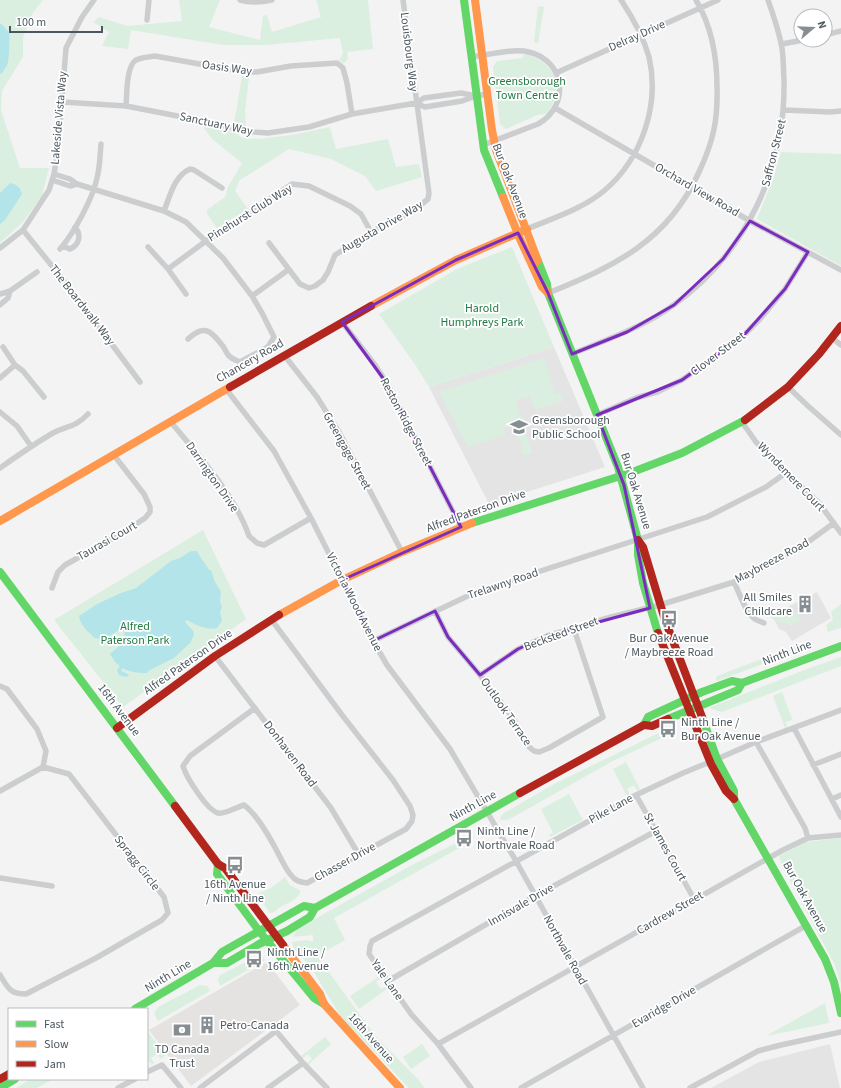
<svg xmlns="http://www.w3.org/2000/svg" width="841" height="1088" viewBox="0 0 841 1088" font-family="'Source Sans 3',sans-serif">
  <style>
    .commercial { fill: #e4e3e1 }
    .education { fill: #e5e4e4 }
    .green { fill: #daefe0 }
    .water { fill: #b3e4e9 }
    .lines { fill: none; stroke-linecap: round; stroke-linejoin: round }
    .street { stroke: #cbcdce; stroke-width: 5.5 }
    .fast { stroke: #63d668; stroke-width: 8 }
    .slow { stroke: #ff974d; stroke-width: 8 }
    .jam { stroke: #b3261e; stroke-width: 8 }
    .marked { fill: none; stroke: #7b2cbf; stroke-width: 3; stroke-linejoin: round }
    .labels { text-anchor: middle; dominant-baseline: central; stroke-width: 3.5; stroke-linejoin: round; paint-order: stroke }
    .street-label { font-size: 12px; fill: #4b575e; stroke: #fff }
    .park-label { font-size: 12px; fill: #217a44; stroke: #fff }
    .poi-label { font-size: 12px; fill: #4b575e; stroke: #fff; text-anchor: start }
  </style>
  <rect width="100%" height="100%" fill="#f3f3f3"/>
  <path class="commercial" d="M267,962L300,1005L191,1086L149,1030Z"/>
  <path class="education" d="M554,347L605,467L489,504L429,387Z
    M817,592L831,618L792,641L786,632L779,629L775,621L770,616Z
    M830,1044L840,1088H711L759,1062Z"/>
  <path class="green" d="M0,0H43L32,14L23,38V57L2,91L1,110L20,168H49L42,196L23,222L0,243Z
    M179,0H220L209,27L260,40L263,16L267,15L272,32L321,17L316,0H368L373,49L347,52L348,59L343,64L339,60L343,54L340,38L266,45H223L131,30L128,49L102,46L109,32L93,22L99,17L127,26L182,21Z
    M538,6L544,7L538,44L534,42Z
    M528,54C557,66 564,86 548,113L542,115L540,114L506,129L500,124L493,67L497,61L523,58V55Z
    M242,76L249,77L245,111L246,129L234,124Z
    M202,125L226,128L243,138L260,139L292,135L330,127L336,149L388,139L396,167L419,164L422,177L376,191L365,176L331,159L289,149L240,180L235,191L248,209L217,228L207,214V210L225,197L228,187L242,163L212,139Z
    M781,152L841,154V266L757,219L773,179Z
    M512,247L554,347L429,387L416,366L379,314L457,269Z
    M544,358L555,395L561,393L563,401L535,410L530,396L516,400L520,415L522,414L524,421L516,424L512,419L513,425L503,429L505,435L468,447L439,392Z
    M524,430L532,453L526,455L522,453L521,448L523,445L522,442L518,440L516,435L518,432Z
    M203,530L246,619L123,707L54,620Z
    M841,604V628L828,632L826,625L833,620L831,612Z
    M781,611L784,616L793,611L794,613L796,612L800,620L791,625L776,621L771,616Z
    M801,644L807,645L812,644L811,646L717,681L716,678L717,676Z
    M841,657V666L722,712L711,709V707L807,669Z
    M782,692L794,724L792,720L786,722L787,727L785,728L773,696Z
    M659,733L660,736L663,735L664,737L611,762L508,820H500L501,816L504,813L556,783Z
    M626,762L640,789L637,791L634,785L627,789L630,795L627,796L613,769Z
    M569,794L583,820L550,837L549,835L553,833L541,809Z
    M841,838V984L834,963L783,868L779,856L805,842Z
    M469,840L470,842L334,918L345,940L317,956L377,1038L417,1078L425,1088H409L341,1017L312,969L293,947L292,942L307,940L313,942V935L293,937L297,929L410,866L460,841L462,844Z
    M285,877L290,885L301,891C294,905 283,902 275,912L270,913L260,899L259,893L271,888Z
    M262,955L265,960L220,986L218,980L220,975L246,962L248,964Z
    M380,976L381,978L376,982L381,989L387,986L388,988L359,1009L350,996Z
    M200,985L207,986L210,991L158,1021L154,1013L158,1007Z
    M825,1003L829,1023L766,1036Z
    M147,1031L166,1055L161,1059L157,1054L151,1058L154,1063L152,1065L147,1059Z
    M325,1037L331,1044L307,1066L306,1064L312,1059L308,1054L302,1059L300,1057Z
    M422,1044L430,1056L411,1069L403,1057Z
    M31,1079H53L37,1088H16Z"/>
  <path class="water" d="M0,23C3,26 7,29 9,33C10,35 9,58 8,62C7,66 4,70 2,73L0,74Z
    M10,183C18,185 20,187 22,194L5,220L0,224V193Z
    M191,551H197C200,558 205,563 209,570H211L215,582L221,592L220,602L222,607L220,612L222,621L217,628C206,631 195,624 186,620L185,622L193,631L194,634L191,642L174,658L148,671L147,673C138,673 129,672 122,668L121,671L128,674L129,676L126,677L119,675L117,670L120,666L115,662L110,654C118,647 126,642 124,631L122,629L119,630C111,635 103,642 93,637L92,635C86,631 80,623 79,616L97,604L121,593L136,588L171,561L180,558Z"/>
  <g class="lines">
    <path class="street" d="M240,0C250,3 263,2 272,0
      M147,20L149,0
      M825,35L841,31
      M782,44L803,40
      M471,57C488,55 513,48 529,52C566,61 570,106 538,124L483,145
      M556,73L718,0
      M62,102L126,106L224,125L241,131L268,133L309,127L352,114L416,103L424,98L461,93L476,96
      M416,103L425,107L462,101L476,96L487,94
      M126,106C127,95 126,66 136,60C142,57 149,57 155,56L244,72H257L291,66L337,63L343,68L347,83L352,114
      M555,108L750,221L841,270
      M784,110L830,112L841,111
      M54,174L70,179L77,184L164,211L186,222L223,258L252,296L262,313L274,337L268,347L240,362C236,360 232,359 229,356C226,353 225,348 222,345C210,329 203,325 188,339
      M52,180L70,186L77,184
      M164,211C170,196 174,176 190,169L194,170L222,188
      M527,229C553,218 583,209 605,190C642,158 660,105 649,57C643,36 633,18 621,0
      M23,230L69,287L140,382
      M269,243L300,284L309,288L315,286L323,280L328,272L335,255L371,232L413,211L428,199L429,193L403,0
      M63,246L70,249C79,245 82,235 75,227
      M148,247L168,269L186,294
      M0,248L23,230L49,190L54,174L58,149L66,48L82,17L94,0
      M60,249C74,233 93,198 97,178C100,167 100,155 101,144
      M168,269L206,241L292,184L309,186L350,206L361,214L371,232
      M548,293C615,266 668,241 699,172C713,142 718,121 717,87C717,57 712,27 696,0
      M0,294L10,291L37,272
      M252,296L288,270
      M0,305L8,298L10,291
      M342,322L375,365L388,385L461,527
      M832,338L841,345
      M3,347L15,365L23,371L44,397
      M572,354C608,339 644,327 675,304C747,252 786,167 784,79C783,68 784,55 781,43C778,29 773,14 768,0
      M284,355L317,397L339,432L402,552
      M0,378L15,365
      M788,387L808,406L841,435
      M226,389L274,451L311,518L373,641L387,665L450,749L516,861L643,1088
      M0,412L17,426L31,446
      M597,415L636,398L657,392L682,380L744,335L760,319L785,289L808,252
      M170,421C198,455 235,495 249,536L257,543L264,545L311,518
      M742,422L756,442L768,455L819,503L841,533
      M0,468C17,456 34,444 53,433C68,425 75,428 88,414
      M734,582C739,592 746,614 755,619C758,621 761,622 764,623
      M52,588L58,572L65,565L126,531L145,518L150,512V507L144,494L113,454
      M435,611L448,637L480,675L513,718L528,746L534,751L539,752L549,748L603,717L574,629
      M373,641L476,592L707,517L766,487L787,472
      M215,656L331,808L359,855
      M480,675L518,649L547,636L611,617L660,605L734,582L797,550L834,523
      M0,686L7,689L37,729L46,751L43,767
      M255,708L190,756L183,766C186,777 207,810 218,813C224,815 237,807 244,805C259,816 273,843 281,859C284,864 287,871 291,875C295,881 300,882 307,883L406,829L412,821L413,815L410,806L393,780L342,715L271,619
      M794,728L841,817
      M756,742L805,828L808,838
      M717,759L756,742L841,710
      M813,765L841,754
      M0,791L43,767L69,774L164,897L168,913L162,920L96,958L26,994C10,994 8,988 0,975
      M636,795L694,899
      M832,799L841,795
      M0,878L52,886
      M388,981L535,896L656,831
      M438,1044L783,850L808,838L841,835
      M147,1072L162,1065L181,1088
      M118,1088L135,1079
      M200,1088L276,1031L303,1063L327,1088
      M268,1088L303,1063
      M471,1088L438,1044L411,1014L369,954L370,946L372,941L636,795L683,773L710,762
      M521,1088L807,925
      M690,1088L758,1051L781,1045L841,1032"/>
    <path class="fast" d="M464,0L484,150L503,197
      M538,261L547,284L548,293L618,467L638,540V555L643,583L658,633
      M472,523L630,473L682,453L745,420
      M0,572L175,806
      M702,717L717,759L734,791V799L825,959L834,982L841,1013
      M668,719L738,690L742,683L841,646
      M644,725L648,717L702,692L732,681L742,683
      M218,864L217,874L259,931L314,998L324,1004
      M213,963H227L259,944L287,931L310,917L315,908L520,793
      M135,1009L213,963L222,952L304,906L315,908
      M0,1088L15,1079"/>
    <path class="slow" d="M475,0L492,130L496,150L538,261
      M503,197L520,239L542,287L548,293
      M371,306L456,260L527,229
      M0,521L230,387
      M279,615L342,580L402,552L472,523
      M283,945L320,994L324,1004L400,1088"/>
    <path class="jam" d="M230,387L371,306
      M745,420L788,387L819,354L841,326
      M638,540L643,547L665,620L702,717
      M658,633L711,764L726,791L734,799
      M117,728L215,656L279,615
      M520,793L644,725L652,726L668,719
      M175,806L218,864L225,868L283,945
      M0,1079L9,1074"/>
  </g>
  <path class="marked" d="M750,221L808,252L785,289L744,335L682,380L597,415L624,485L650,608L547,636L518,649L480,675L448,637L435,611L373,641L342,580L461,527L388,385L342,322L456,260L518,233L548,293L572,354L627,332L674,305L723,259Z"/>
  <defs>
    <g id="school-bare" transform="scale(1.38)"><path d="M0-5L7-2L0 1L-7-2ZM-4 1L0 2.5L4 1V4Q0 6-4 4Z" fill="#868e92" stroke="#fff" stroke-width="2.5" paint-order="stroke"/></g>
    <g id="building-bare" transform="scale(1.38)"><path d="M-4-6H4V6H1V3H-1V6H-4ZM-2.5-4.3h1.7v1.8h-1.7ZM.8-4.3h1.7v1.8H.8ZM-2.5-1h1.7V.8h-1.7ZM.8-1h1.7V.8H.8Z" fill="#868e92" stroke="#fff" stroke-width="2.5" paint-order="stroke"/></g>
    <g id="bus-bare" transform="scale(1.38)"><path d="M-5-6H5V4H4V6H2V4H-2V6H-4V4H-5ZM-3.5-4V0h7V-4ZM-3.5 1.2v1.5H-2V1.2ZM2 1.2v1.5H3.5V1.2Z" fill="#868e92" stroke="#fff" stroke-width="2.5" paint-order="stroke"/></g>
    <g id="bank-bare" transform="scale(1.38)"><path d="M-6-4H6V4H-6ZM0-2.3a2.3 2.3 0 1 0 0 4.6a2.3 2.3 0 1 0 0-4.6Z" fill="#868e92" stroke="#fff" stroke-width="2.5" paint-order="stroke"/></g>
  </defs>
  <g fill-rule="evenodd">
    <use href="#school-bare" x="519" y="427"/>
    <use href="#building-bare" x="805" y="604"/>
    <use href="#bus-bare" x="669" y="619"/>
    <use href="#bus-bare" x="668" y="729"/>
    <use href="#bus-bare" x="464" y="838"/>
    <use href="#bus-bare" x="235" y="865"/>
    <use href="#bus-bare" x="254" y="959"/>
    <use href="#building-bare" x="207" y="1025"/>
    <use href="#bank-bare" x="182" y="1030"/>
  </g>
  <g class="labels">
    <g class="street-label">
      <text transform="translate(637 36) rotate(-24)">Delray Drive</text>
      <text transform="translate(409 52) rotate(83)">Louisbourg Way</text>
      <text transform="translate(227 68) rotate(8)">Oasis Way</text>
      <text transform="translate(59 118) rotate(-85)">Lakeside Vista Way</text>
      <text transform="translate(216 124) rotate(12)">Sanctuary Way</text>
      <text transform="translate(774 153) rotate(-76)">Saffron Street</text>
      <text transform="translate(510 181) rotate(69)">Bur Oak Avenue</text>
      <text transform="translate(697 190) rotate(30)">Orchard View Road</text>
      <text transform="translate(250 213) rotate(-32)">Pinehurst Club Way</text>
      <text transform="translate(382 227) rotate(-30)">Augusta Drive Way</text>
      <text transform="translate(82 305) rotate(52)">The Boardwalk Way</text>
      <text transform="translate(718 354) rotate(-37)">Clover Street</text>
      <text transform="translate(250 361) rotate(-30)">Chancery Road</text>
      <text transform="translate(406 422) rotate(62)">Reston Ridge Street</text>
      <text transform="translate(347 451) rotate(61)">Greengage Street</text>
      <text transform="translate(212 477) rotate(55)">Darrington Drive</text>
      <text transform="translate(791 477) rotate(46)">Wyndemere Court</text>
      <text transform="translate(636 491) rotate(73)">Bur Oak Avenue</text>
      <text transform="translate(476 511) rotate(-20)">Alfred Paterson Drive</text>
      <text transform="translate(107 541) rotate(-30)">Taurasi Court</text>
      <text transform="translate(772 561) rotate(-28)">Maybreeze Road</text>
      <text transform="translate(503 584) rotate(-19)">Trelawny Road</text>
      <text transform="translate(354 602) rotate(63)">Victoria Wood Avenue</text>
      <text transform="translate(561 634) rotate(-20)">Becksted Street</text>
      <text transform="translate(787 653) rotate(-21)">Ninth Line</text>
      <text transform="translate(188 662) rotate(-35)">Alfred Paterson Drive</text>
      <text transform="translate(119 710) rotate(53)">16th Avenue</text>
      <text transform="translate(506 712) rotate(55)">Outlook Terrace</text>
      <text transform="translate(290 754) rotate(53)">Donhaven Road</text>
      <text transform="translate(473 806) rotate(-29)">Ninth Line</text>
      <text transform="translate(611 809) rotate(-29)">Pike Lane</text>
      <text transform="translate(665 847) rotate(61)">St James Court</text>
      <text transform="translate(345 862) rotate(-29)">Chasser Drive</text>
      <text transform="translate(137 863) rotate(52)">Spragg Circle</text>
      <text transform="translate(805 897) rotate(61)">Bur Oak Avenue</text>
      <text transform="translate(521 905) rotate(-30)">Innisvale Drive</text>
      <text transform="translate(670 913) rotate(-30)">Cardrew Street</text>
      <text transform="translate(565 950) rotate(61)">Northvale Road</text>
      <text transform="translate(168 976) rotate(-31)">Ninth Line</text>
      <text transform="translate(387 980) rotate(55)">Yale Lane</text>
      <text transform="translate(664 1007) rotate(-30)">Evaridge Drive</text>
      <text transform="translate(371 1038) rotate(48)">16th Avenue</text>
    </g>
    <g class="park-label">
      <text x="527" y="81">Greensborough<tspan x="527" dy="14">Town Centre</tspan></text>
      <text x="482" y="308">Harold<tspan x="482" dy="14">Humphreys Park</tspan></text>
      <text x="135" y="626">Alfred<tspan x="135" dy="14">Paterson Park</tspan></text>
    </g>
    <g class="poi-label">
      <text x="532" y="420">Greensborough<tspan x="532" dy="14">Public School</tspan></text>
      <text x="792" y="597" text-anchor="end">All Smiles<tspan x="792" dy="14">Childcare</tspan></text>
      <text x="669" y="638" text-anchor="middle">Bur Oak Avenue<tspan x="669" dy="14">/ Maybreeze Road</tspan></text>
      <text x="681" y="722">Ninth Line /<tspan x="681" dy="14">Bur Oak Avenue</tspan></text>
      <text x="477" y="831">Ninth Line /<tspan x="477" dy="14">Northvale Road</tspan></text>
      <text x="235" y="884" text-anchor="middle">16th Avenue<tspan x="235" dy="14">/ Ninth Line</tspan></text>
      <text x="267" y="952">Ninth Line /<tspan x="267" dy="14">16th Avenue</tspan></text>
      <text x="220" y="1025">Petro-Canada</text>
      <text x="182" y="1049" text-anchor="middle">TD Canada<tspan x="182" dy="14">Trust</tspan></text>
    </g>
  </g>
  <rect x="8" y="1008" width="140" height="72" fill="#ffffff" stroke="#b7bcbf"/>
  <rect x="16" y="1021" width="20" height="6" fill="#63d668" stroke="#b7bcbf"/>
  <text x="44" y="1028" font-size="12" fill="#4b575e">Fast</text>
  <rect x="16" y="1041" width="20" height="6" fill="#ff974d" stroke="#b7bcbf"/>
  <text x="44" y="1048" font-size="12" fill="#4b575e">Slow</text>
  <rect x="16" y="1061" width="20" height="6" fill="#b3261e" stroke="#b7bcbf"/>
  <text x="44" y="1068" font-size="12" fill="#4b575e">Jam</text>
  <g transform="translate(813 28) rotate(71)"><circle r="19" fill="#ffffff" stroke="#b7bcbf"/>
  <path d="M0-3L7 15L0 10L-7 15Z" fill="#868e92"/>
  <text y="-6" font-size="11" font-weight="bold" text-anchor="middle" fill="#4b575e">N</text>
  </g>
  <path d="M10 26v6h92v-6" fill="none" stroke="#4b575e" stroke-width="2"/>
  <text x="16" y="26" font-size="12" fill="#4b575e" stroke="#ffffff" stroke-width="3" paint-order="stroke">100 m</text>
</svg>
